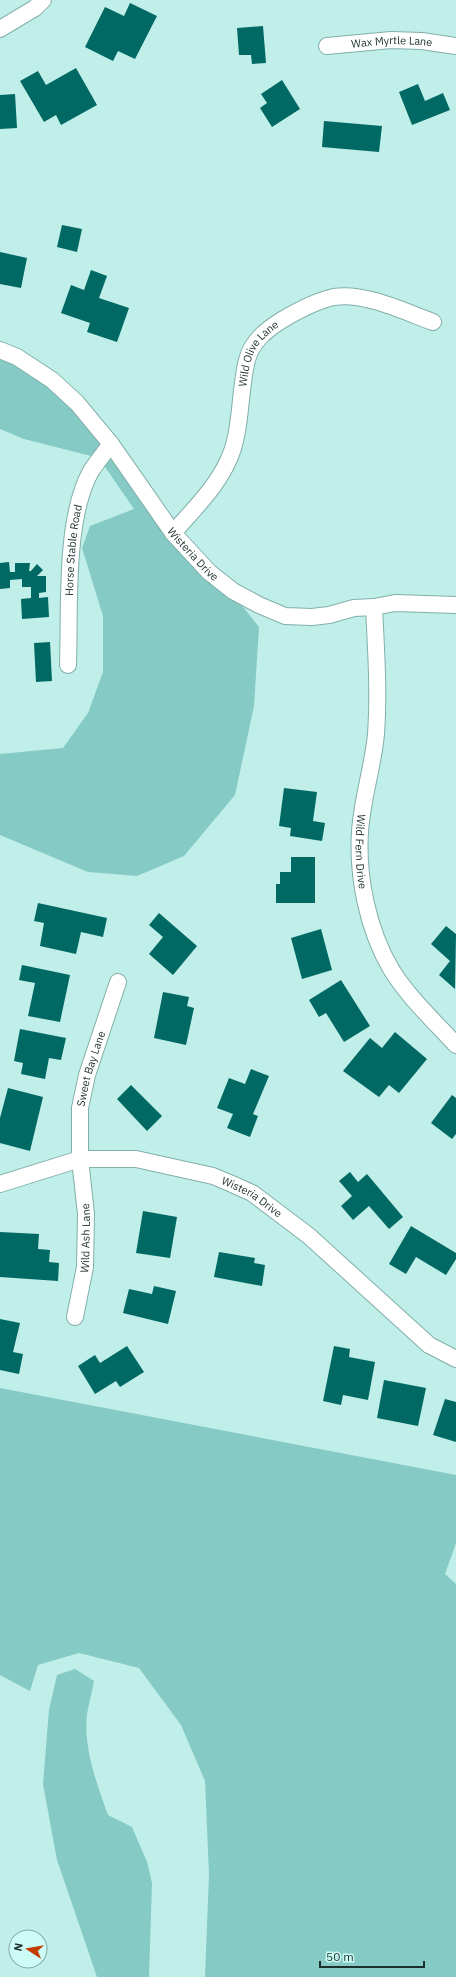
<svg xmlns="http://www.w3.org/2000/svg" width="456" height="1977" viewBox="0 0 456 1977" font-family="'IBM Plex Sans',sans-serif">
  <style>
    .green { fill: #85cac4 }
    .building { fill: #016963 }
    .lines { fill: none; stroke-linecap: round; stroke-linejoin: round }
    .minor-casing { stroke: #82afaa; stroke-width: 18 }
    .minor { stroke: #fff; stroke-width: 16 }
    .labels { text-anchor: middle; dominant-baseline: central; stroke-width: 4; stroke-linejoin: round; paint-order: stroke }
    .street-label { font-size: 11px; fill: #1e302e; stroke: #cdfcf7 }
  </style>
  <rect width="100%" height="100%" fill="#c0eee9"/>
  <path class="green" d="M0,352L65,383L259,627L254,706L235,795L184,856L137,876L88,872L0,835V754L63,748L88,713L103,672V616L82,548L90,526L134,509L99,458L24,439L0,429Z
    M0,1388L456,1475V1543L445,1574L456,1584V1977H205L209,1874L205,1781L181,1725L139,1668L79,1653L38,1665L30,1691L0,1675Z
    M75,1669L94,1681C92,1692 89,1703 87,1714C83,1748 97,1784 108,1815L132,1827L147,1862L152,1883L149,1977H97L57,1860L43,1784L49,1710L57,1675Z"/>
  <path class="building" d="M130,3L157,16L135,59L118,51L113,61L85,47L105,7L124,16Z
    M263,26L266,63L252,64L251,55H239L237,28Z
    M76,68L97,105L61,125L56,115L44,122L20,81L38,71L46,85Z
    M282,80L300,109L272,127L260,108L267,103L261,94Z
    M418,84L425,101L443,93L450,110L412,125L399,92Z
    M15,94L17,128L0,129V95Z
    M324,121L382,126L379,152L322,147Z
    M62,225L82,229L77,252L57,247Z
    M0,252L27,258L21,288L0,284Z
    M91,270L107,276L99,298L129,308L117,342L87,332L90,323L61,313L71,285L84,290Z
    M9,562L10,572H15V563H30L29,571H31L37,564L43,570L37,576H46V592L39,593V598L48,597L49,617L22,619L21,599L31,598V587H22V579L10,580V588L0,589V563Z
    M50,642L52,681L36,682L34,643Z
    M284,788L317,792L313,821L325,823L322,841L290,836L291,828L279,826Z
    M291,857H315V903H276V884H280V872H291Z
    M38,903L107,918L103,937L81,932L76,954L40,946L44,923L34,921Z
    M159,913L197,946L173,975L149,954L163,937L149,925Z
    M446,926L456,934L455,989L439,975L450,961L431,944Z
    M321,929L332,970L302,979L291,938Z
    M22,965L70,975L60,1022L28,1016L35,983L19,980Z
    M341,980L370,1026L344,1042L326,1013L319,1017L309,1000Z
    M163,992L189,997L187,1006L194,1008L186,1045L154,1038Z
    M20,1029L66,1038L61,1060L49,1058L45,1079L21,1074L23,1063L14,1061Z
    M395,1032L427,1059L399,1093L389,1085L379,1097L343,1071L370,1038L382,1048Z
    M251,1069L269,1076L253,1114L258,1116L250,1137L227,1128L233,1114L217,1108L229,1078L245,1084Z
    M131,1085L162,1116L147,1131L117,1099Z
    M8,1088L43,1097L30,1151L0,1143V1118Z
    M452,1095L456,1098V1134L452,1139L431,1123Z
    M350,1172L358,1182L367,1174L403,1217L389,1229L369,1206L353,1220L341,1206L352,1196L339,1181Z
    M143,1211L177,1217L170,1258L136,1253Z
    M411,1226L456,1253V1259L446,1275L416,1257L406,1274L389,1264Z
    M0,1232L39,1234L38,1249L50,1250L49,1262L59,1263L58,1281L0,1277Z
    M219,1252L255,1258L254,1263L265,1265L262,1286L214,1277Z
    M154,1286L176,1291L168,1324L123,1313L129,1289L152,1294Z
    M0,1319L20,1323L13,1352L23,1354L19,1374L0,1370Z
    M127,1346L144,1372L120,1387L116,1381L95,1394L78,1366L95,1355L100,1363Z
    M334,1346L350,1349L349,1357L375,1362L368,1400L343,1395L341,1405L323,1401Z
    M384,1380L426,1388L418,1426L377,1418Z
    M445,1399L456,1402V1442L433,1435Z"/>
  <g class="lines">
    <g class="minor-casing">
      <g id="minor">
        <path d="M0,29L35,8L43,0"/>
        <path id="s1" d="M327,46L391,40L422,41L456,46"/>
        <path id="s2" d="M0,350L17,357L52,380L77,403L111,444L173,533L209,572L233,591L259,605L285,616L312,617L329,615L354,608L374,607L395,603L456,605"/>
        <path id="s3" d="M173,533C192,511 216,488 228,461C242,433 239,391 247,360C252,341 266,330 282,320C297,311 316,301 334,297C365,292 405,312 433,322"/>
        <path id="s4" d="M374,607C376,649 379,692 376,734C373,767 362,799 360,832C357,877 368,930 391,969C408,997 434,1021 456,1045"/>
        <path id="s5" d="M68,665C70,610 64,519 91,471C97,462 104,453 111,444"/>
        <path id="s6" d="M0,1184L80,1159H136L213,1176L232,1184L252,1193L309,1236L429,1345L456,1359"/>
        <path id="s7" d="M75,1317L85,1267L86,1214L80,1159V1108L87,1075L118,982"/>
      </g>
    </g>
    <use href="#minor" class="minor"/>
  </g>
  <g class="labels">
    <g class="street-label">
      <text stroke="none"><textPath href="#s1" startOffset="65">Wax Myrtle Lane</textPath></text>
      <text stroke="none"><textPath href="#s3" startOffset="205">Wild Olive Lane</textPath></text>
      <text stroke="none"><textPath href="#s5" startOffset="115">Horse Stable Road</textPath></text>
      <text stroke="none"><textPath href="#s2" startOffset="285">Wisteria Drive</textPath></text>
      <text stroke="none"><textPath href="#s4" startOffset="246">Wild Fern Drive</textPath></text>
      <text stroke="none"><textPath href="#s7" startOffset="251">Sweet Bay Lane</textPath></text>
      <text stroke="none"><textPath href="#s6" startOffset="263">Wisteria Drive</textPath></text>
      <text stroke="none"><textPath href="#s7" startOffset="80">Wild Ash Lane</textPath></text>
    </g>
  </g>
  <g transform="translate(28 1949) rotate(282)"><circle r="19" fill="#cdfcf7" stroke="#87aaa7"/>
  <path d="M0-3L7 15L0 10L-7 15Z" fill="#c33d00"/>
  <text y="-6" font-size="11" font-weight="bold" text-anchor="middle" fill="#1e302e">N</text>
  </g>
  <path d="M320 1961v6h104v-6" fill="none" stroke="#1e302e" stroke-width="2"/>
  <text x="326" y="1961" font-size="12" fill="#1e302e" stroke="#cdfcf7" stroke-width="3" paint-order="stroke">50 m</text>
</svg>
